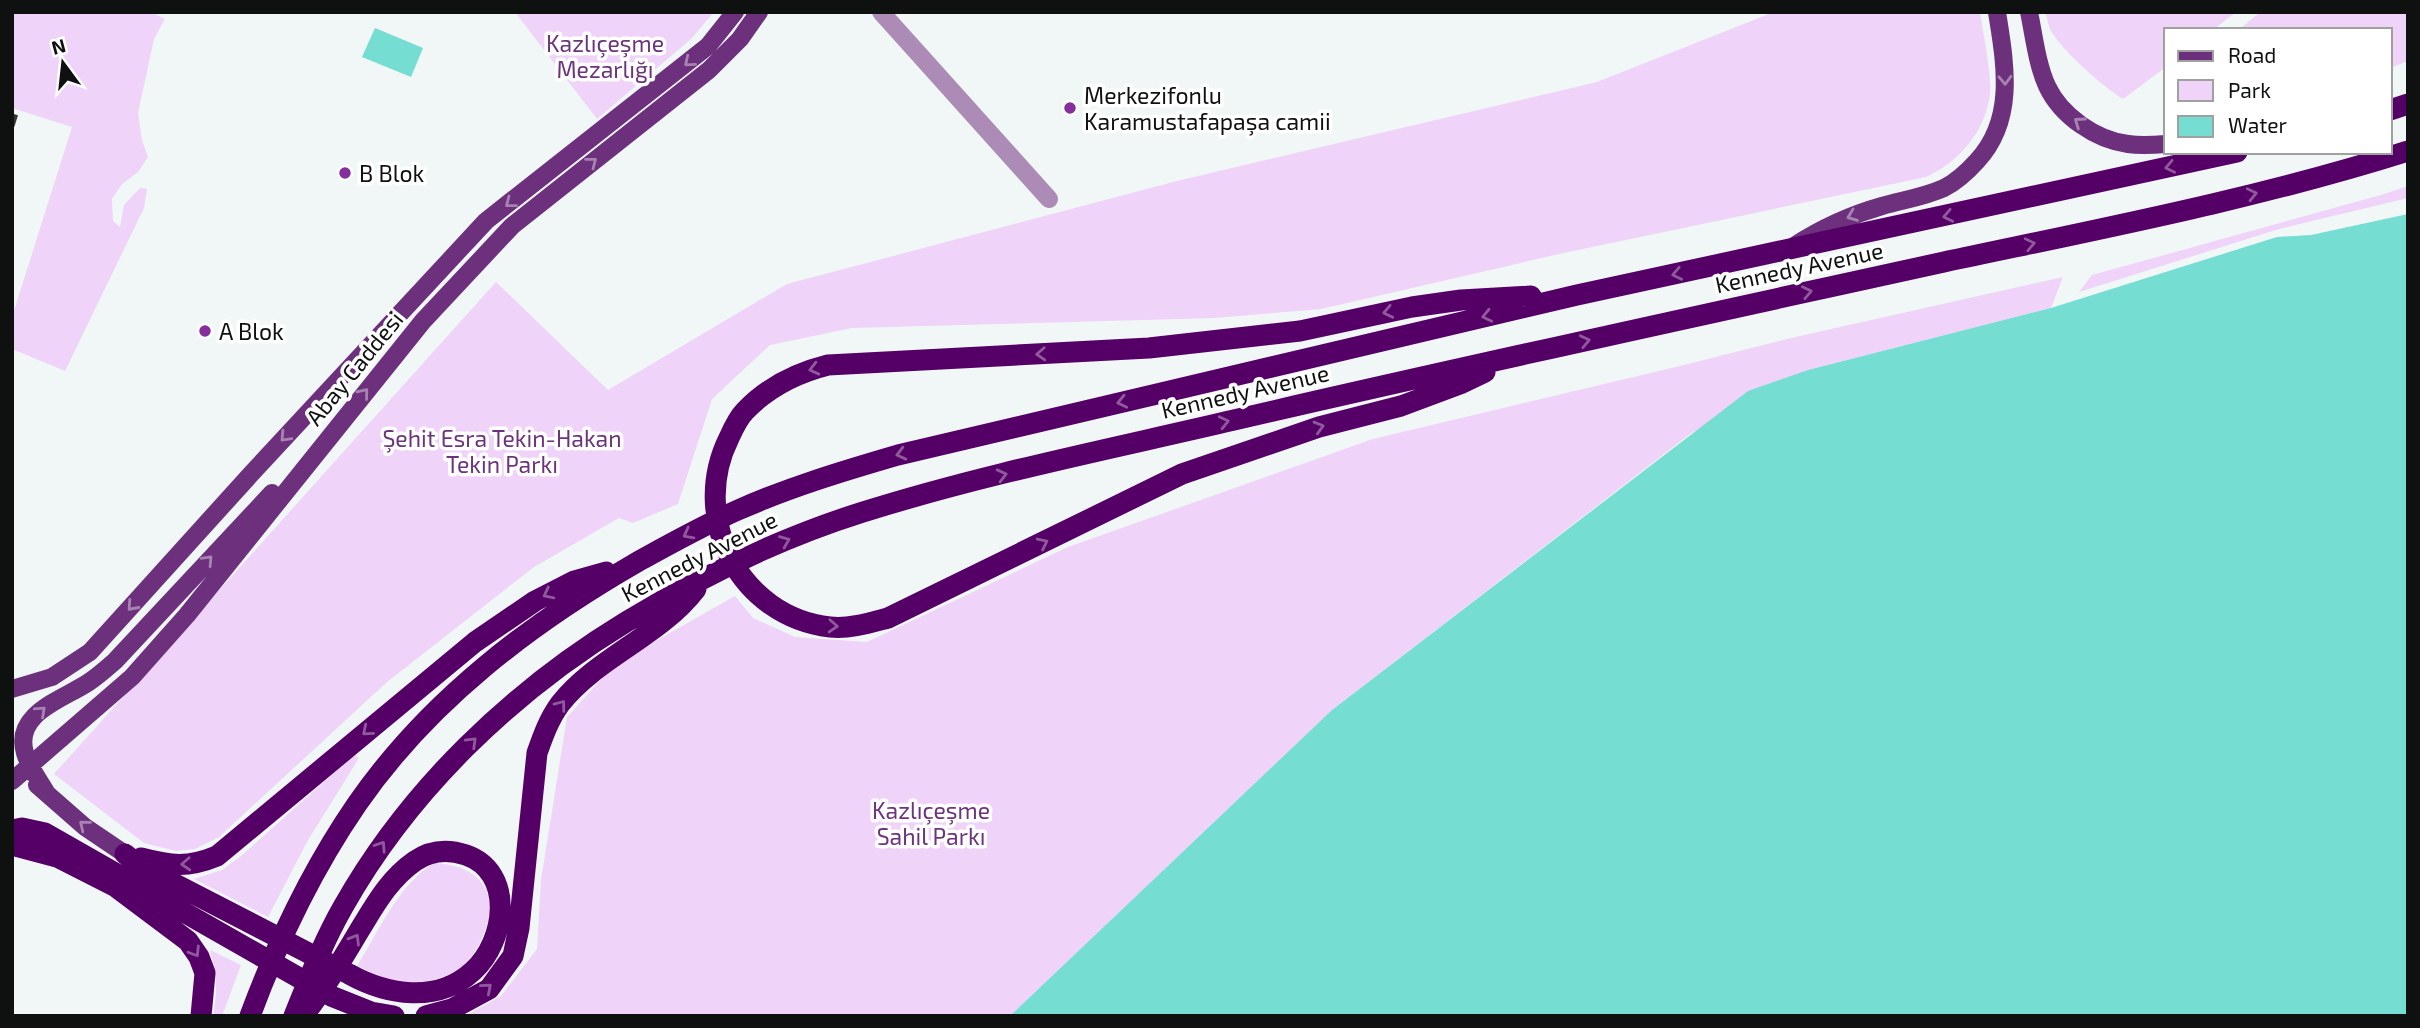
<svg xmlns="http://www.w3.org/2000/svg" width="2420" height="1028" viewBox="0 0 2420 1028" font-family="'Exo 2',sans-serif">
  <style>
    .green { fill: #f0d3f8 }
    .water { fill: #75ddd1 }
    .lines { fill: none; stroke-linecap: round; stroke-linejoin: round }
    .minor { stroke: #ac8bb6; stroke-width: 18 }
    .major { stroke: #6c307d; stroke-width: 18 }
    .highway { stroke: #540067; stroke-width: 21 }
    .rail { stroke: #353838; stroke-width: 5; stroke-dasharray: 12 12; stroke-linecap: butt }
    .oneway { stroke: #a783b1 }
    .oneway2 { stroke: #90599c }
    .poi-dot { fill: #852f9d; stroke: #fff; stroke-width: 2.5 }
    .labels { text-anchor: middle; dominant-baseline: central; stroke-width: 7; stroke-linejoin: round; paint-order: stroke }
    .park-label { font-size: 23px; fill: #6c347c; stroke: #fff }
    .poi-label { font-size: 23px; fill: #0f1111; stroke: #fff; text-anchor: start }
    .street-label { font-size: 23px; fill: #0f1111; stroke: #fff }
  </style>
  <rect width="100%" height="100%" fill="#f0f7f6"/>
  <path class="green" d="M12,12H151L165,19L154,39L138,113L142,140L148,157L138,172L122,184L112,199L113,221L120,227L124,205L140,188L147,189L144,208L65,371L12,349V317L72,127L12,108Z
    M515,12H714L691,39L597,119Z
    M1774,12H1980C1983,32 1992,76 1990,94C1985,132 1960,161 1926,177L1559,254L1321,309L1215,318L852,328L770,345L712,399L678,504L633,523L619,518L534,567L387,682L219,837L195,849L176,851L144,843L54,774L496,282L608,390L787,284L1177,181L1597,82Z
    M2045,12H2236L2213,30H2166V67L2123,99C2103,87 2060,49 2050,29C2048,24 2047,17 2045,12Z
    M2260,12H2408V61L2390,68V30H2239Z
    M2408,186V198L2279,229L2079,292L2092,275L2381,195Z
    M2063,277L2051,308L1808,370L1690,434L1332,710L1010,1016H465L501,996L537,949L541,880L567,717L615,664L735,596L753,618L795,637L867,642L1068,547L1373,439L1680,366L1791,338Z
    M354,755L359,758L307,842L268,917L194,879L222,870L241,856Z
    M434,863C471,865 498,883 487,924C483,937 477,951 467,962C452,978 419,986 397,982C384,979 370,971 357,966C379,931 398,885 434,863Z
    M210,950L241,965L222,1016H213C218,990 217,975 210,950Z"/>
  <path class="water" d="M375,28L423,48L411,77L362,57Z
    M2408,214V1016H1010L1332,710L1748,391L1808,370L2051,308L2277,237L2311,235Z"/>
  <g class="lines">
    <path class="minor" d="M881,12L1049,199"/>
    <path class="major" d="M2029,12C2034,36 2037,64 2047,86C2061,116 2096,140 2128,144C2141,146 2154,145 2166,144
      M1794,246C1822,228 1850,215 1882,206C1903,200 1924,197 1944,188C1956,182 1968,171 1977,161C2016,119 2005,63 1997,12
      M12,689L52,677L90,652L251,474L486,221L708,46L735,12
      M12,781L132,677L187,615L423,321L512,226L709,70L740,39L759,12
      M37,785L85,827L125,854
      M46,792C39,780 29,767 25,753C13,713 64,699 89,682C98,676 107,668 115,661L272,493"/>
    <path class="highway" d="M2390,110L2408,104
      M1485,372L1460,384L1401,406L1319,427L1182,474L888,618C869,623 850,629 830,627C740,617 689,518 729,438C733,429 738,418 745,411C768,387 796,373 828,365L1149,348L1300,331L1412,307L1461,300L1531,296
      M12,830L22,828L45,833L331,996L371,1012L394,1016
      M12,845L57,857L116,887L188,941L199,957L205,973L201,1016
      M125,854L142,867L349,974C387,995 437,1004 473,971C506,941 515,872 466,855C448,849 431,850 415,861C389,879 375,905 359,931C342,960 324,990 303,1016
      M141,858C171,866 188,868 217,856L475,642L535,601L574,581L606,572
      M250,1016C277,943 313,868 357,804C429,700 531,623 639,561C672,543 704,525 738,510C790,487 843,471 898,455L1577,295L2237,152
      M294,1016C309,979 323,942 343,907C409,790 511,692 626,622C700,577 780,538 863,512C984,474 1110,449 1234,420C1470,365 1707,314 1944,262C2099,229 2256,199 2408,151
      M426,1016L452,1009L489,989L513,956L519,928L537,753C543,736 549,719 560,704C597,657 659,637 696,589"/>
    <path class="rail" d="M12,126L17,110"/>
  </g>
  <defs><path id="oneway-chevron" d="M-2-3.5L2.5 0L-2 3.5" fill="none" stroke-width="1.6" stroke-linecap="round" stroke-linejoin="round" transform="scale(1.75)"/></defs>
  <g class="oneway">
    <use href="#oneway-chevron" transform="translate(689 62) rotate(140)"/>
    <use href="#oneway-chevron" transform="translate(2005 80) rotate(88)"/>
    <use href="#oneway-chevron" transform="translate(2079 122) rotate(-145)"/>
    <use href="#oneway-chevron" transform="translate(592 162) rotate(-38)"/>
    <use href="#oneway-chevron" transform="translate(510 203) rotate(142)"/>
    <use href="#oneway-chevron" transform="translate(1852 216) rotate(159)"/>
    <use href="#oneway-chevron" transform="translate(364 393) rotate(-51)"/>
    <use href="#oneway-chevron" transform="translate(285 437) rotate(133)"/>
    <use href="#oneway-chevron" transform="translate(208 560) rotate(-47)"/>
    <use href="#oneway-chevron" transform="translate(132 606) rotate(132)"/>
    <use href="#oneway-chevron" transform="translate(41 711) rotate(-42)"/>
    <use href="#oneway-chevron" transform="translate(84 825) rotate(-141)"/>
  </g>
  <g class="oneway2">
    <use href="#oneway-chevron" transform="translate(2170 167) rotate(168)"/>
    <use href="#oneway-chevron" transform="translate(2252 194) rotate(-13)"/>
    <use href="#oneway-chevron" transform="translate(1948 216) rotate(168)"/>
    <use href="#oneway-chevron" transform="translate(2030 244) rotate(-12)"/>
    <use href="#oneway-chevron" transform="translate(1677 274) rotate(168)"/>
    <use href="#oneway-chevron" transform="translate(1807 292) rotate(-12)"/>
    <use href="#oneway-chevron" transform="translate(1388 312) rotate(168)"/>
    <use href="#oneway-chevron" transform="translate(1487 316) rotate(167)"/>
    <use href="#oneway-chevron" transform="translate(1585 341) rotate(-12)"/>
    <use href="#oneway-chevron" transform="translate(1041 354) rotate(177)"/>
    <use href="#oneway-chevron" transform="translate(814 369) rotate(166)"/>
    <use href="#oneway-chevron" transform="translate(1122 402) rotate(167)"/>
    <use href="#oneway-chevron" transform="translate(1224 422) rotate(-13)"/>
    <use href="#oneway-chevron" transform="translate(1319 427) rotate(-16)"/>
    <use href="#oneway-chevron" transform="translate(901 454) rotate(166)"/>
    <use href="#oneway-chevron" transform="translate(1002 475) rotate(-14)"/>
    <use href="#oneway-chevron" transform="translate(688 534) rotate(152)"/>
    <use href="#oneway-chevron" transform="translate(785 541) rotate(-22)"/>
    <use href="#oneway-chevron" transform="translate(1043 543) rotate(-26)"/>
    <use href="#oneway-chevron" transform="translate(548 594) rotate(153)"/>
    <use href="#oneway-chevron" transform="translate(833 626) rotate(3)"/>
    <use href="#oneway-chevron" transform="translate(561 705) rotate(-53)"/>
    <use href="#oneway-chevron" transform="translate(367 731) rotate(140)"/>
    <use href="#oneway-chevron" transform="translate(472 742) rotate(-44)"/>
    <use href="#oneway-chevron" transform="translate(381 846) rotate(-56)"/>
    <use href="#oneway-chevron" transform="translate(186 864) rotate(177)"/>
    <use href="#oneway-chevron" transform="translate(355 939) rotate(-59)"/>
    <use href="#oneway-chevron" transform="translate(195 952) rotate(58)"/>
    <use href="#oneway-chevron" transform="translate(487 988) rotate(-41)"/>
  </g>
  <g class="poi-dot">
    <circle cx="1070" cy="108" r="7"/>
    <circle cx="345" cy="173" r="7"/>
    <circle cx="205" cy="331" r="7"/>
  </g>
  <g class="labels">
    <g class="park-label">
      <text x="605" y="43">Kazlıçeşme<tspan x="605" dy="26">Mezarlığı</tspan></text>
      <text x="502" y="438">Şehit Esra Tekin-Hakan<tspan x="502" dy="26">Tekin Parkı</tspan></text>
      <text x="931" y="810">Kazlıçeşme<tspan x="931" dy="26">Sahil Parkı</tspan></text>
    </g>
    <g class="poi-label">
      <text x="1084" y="95">Merkezifonlu<tspan x="1084" dy="26">Karamustafapaşa camii</tspan></text>
      <text x="359" y="173">B Blok</text>
      <text x="219" y="331">A Blok</text>
    </g>
    <g class="street-label">
      <text transform="translate(1799 267) rotate(-12)">Kennedy Avenue</text>
      <text transform="translate(354 368) rotate(-51)">Abay Caddesi</text>
      <text transform="translate(1245 391) rotate(-13)">Kennedy Avenue</text>
      <text transform="translate(699 556) rotate(-27)">Kennedy Avenue</text>
    </g>
  </g>
  <rect width="2420" height="1028" fill="none" stroke="#0f1111" stroke-width="28"/>
  <rect x="2164" y="28" width="228" height="126" fill="#ffffff" stroke="#9fa0a0" stroke-width="2"/>
  <rect x="2178" y="51" width="35" height="10" fill="#6c307d" stroke="#9fa0a0" stroke-width="2"/>
  <text x="2228" y="63" font-size="21" fill="#0f1111">Road</text>
  <rect x="2178" y="80" width="35" height="21" fill="#f0d3f8" stroke="#9fa0a0" stroke-width="2"/>
  <text x="2228" y="98" font-size="21" fill="#0f1111">Park</text>
  <rect x="2178" y="116" width="35" height="21" fill="#75ddd1" stroke="#9fa0a0" stroke-width="2"/>
  <text x="2228" y="133" font-size="21" fill="#0f1111">Water</text>
  <g transform="translate(63 63) rotate(345)" stroke="#ffffff" stroke-width="5" paint-order="stroke">
  <path d="M0-5L12 26L0 18L-12 26Z" fill="#0f1111"/>
  <text y="-10" font-size="19" font-weight="bold" text-anchor="middle" fill="#0f1111">N</text>
  </g>
</svg>
